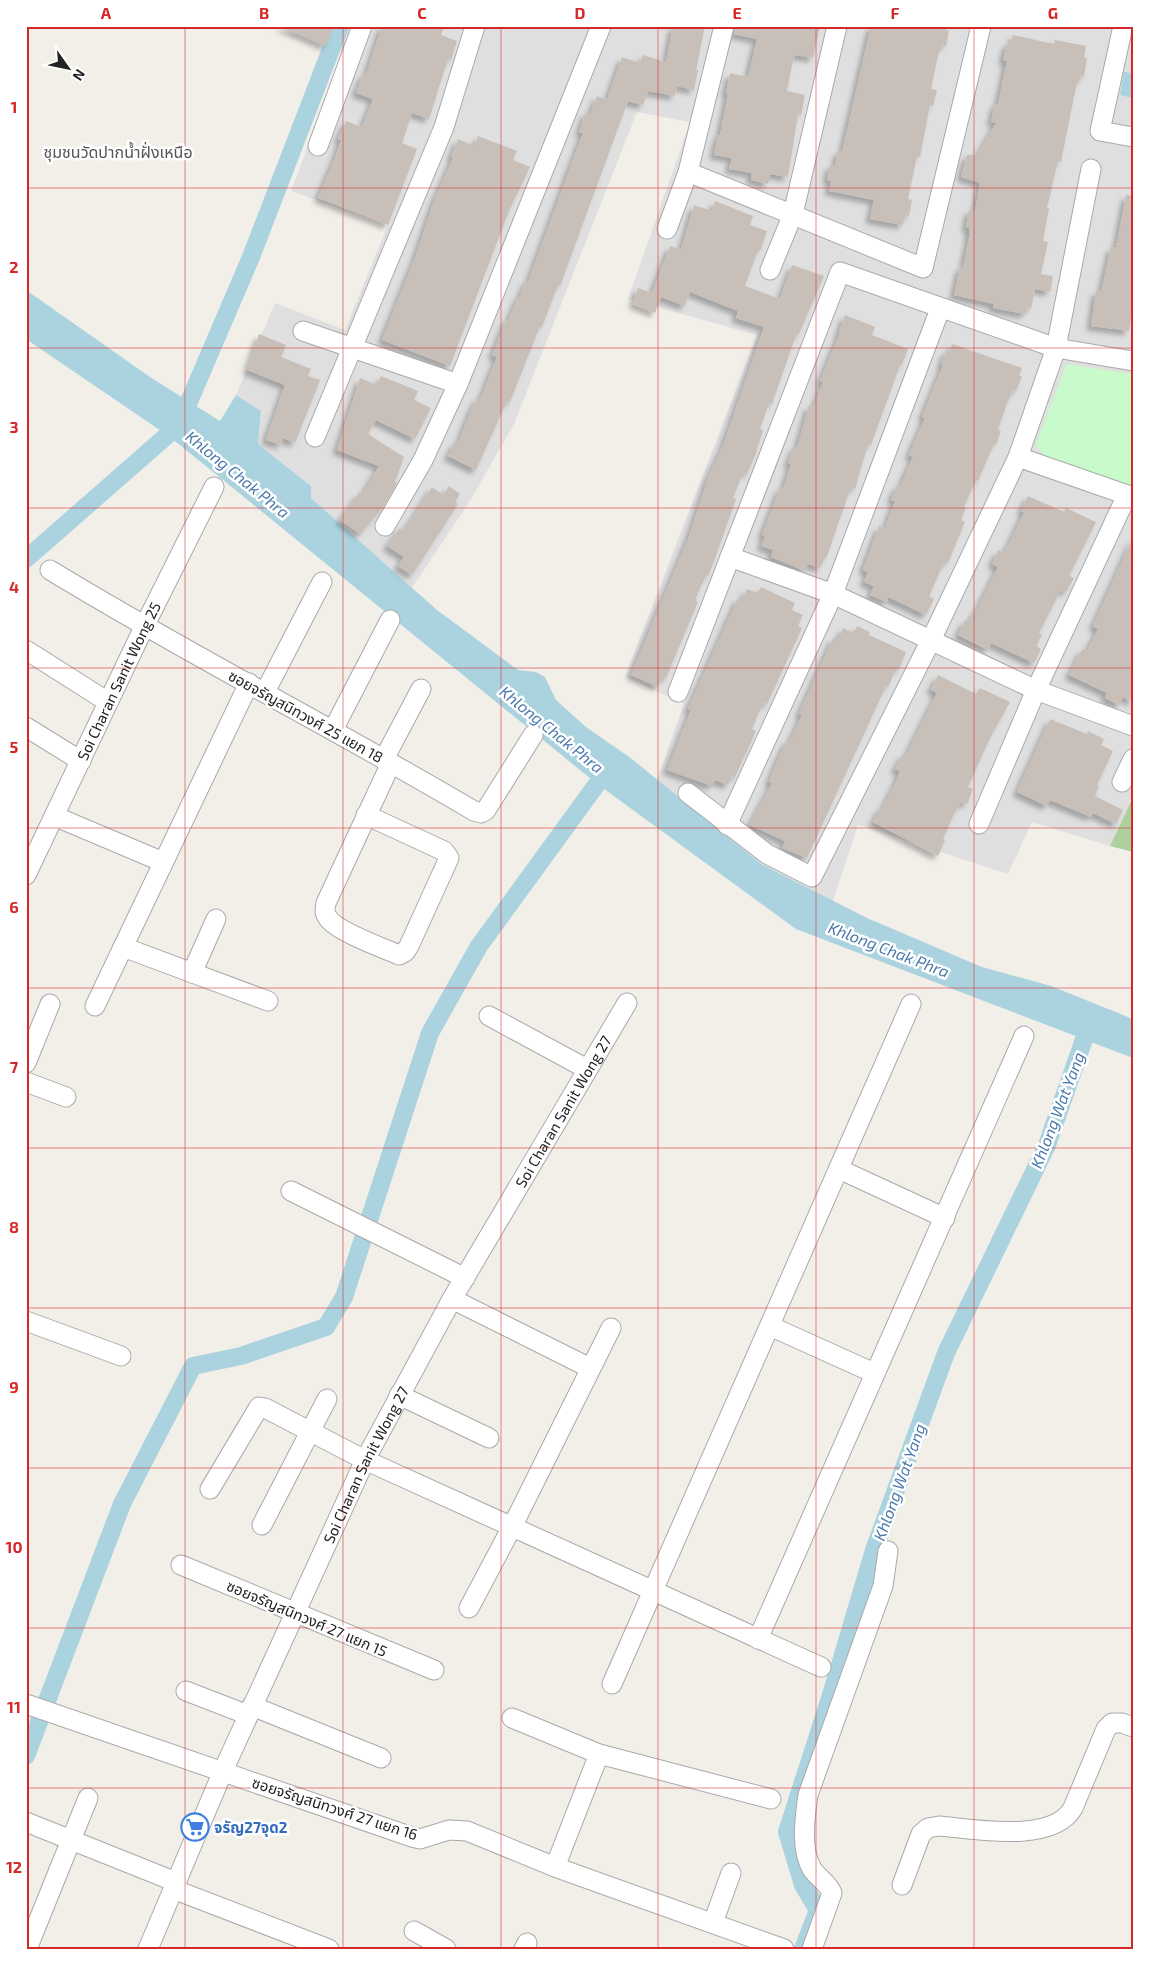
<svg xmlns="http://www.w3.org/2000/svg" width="1159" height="1975" viewBox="0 0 1159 1975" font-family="'Exo 2','Noto Sans Thai',sans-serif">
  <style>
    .residential { fill: #e0dfdf }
    .forest { fill: #add19e }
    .park { fill: #c8facc }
    .water { fill: #aad3df }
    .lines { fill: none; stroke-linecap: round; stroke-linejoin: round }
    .canal { stroke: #aad3df; stroke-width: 18 }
    .building { fill: #c7bfb8; filter: url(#shadow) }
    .minor-casing { stroke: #a9a9a9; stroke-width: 21 }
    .minor { stroke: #fff; stroke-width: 19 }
    .grid { fill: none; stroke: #d62828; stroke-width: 1; stroke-opacity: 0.55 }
    .labels { text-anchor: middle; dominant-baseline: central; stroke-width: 5; stroke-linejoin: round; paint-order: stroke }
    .street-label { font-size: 15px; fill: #222; stroke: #fff }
    .shop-label { font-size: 15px; font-weight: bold; fill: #366cbe; stroke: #fff; text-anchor: start }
    .neighbourhood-label { font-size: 16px; fill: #555; stroke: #fff }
    .water-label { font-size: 16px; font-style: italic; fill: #4a7aab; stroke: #fff }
    .neatline { fill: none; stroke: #d62828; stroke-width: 2 }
    .grid-label { font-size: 16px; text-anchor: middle; font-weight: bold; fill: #d62828 }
  </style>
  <defs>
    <filter id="shadow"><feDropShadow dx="-4.5" dy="4.5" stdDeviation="2.5" flood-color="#0004"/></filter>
  </defs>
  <rect width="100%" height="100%" fill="#f2efe9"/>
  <path class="residential" d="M275,26H1133V797L1110,846L1032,822L1008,874L858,825L833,901L761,864L657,780L684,704L625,677L757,335L628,299L690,122L637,112L514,424L470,501L412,588L311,498L310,485L258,444L261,411L236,395L275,303L345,330L388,225L291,191L343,52Z"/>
  <path class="forest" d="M1133,797V852L1110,846Z"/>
  <path class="park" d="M1067,364L1133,374V488L1046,457L1035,446Z"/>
  <path class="water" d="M1124,72L1133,73V98L1120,95Z
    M26,290L150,377L220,421L236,395L261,411L258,444L311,486V498L437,610L518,670L536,672L545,677L556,700L586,727L632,759L761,864L867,918L982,967L1051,986L1133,1019V1058L796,929L596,783L170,437L26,339Z"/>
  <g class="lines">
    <path class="canal" d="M26,559L179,425L251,257L340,26
      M26,1756L122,1504L193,1366L241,1356L326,1327L344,1297L430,1033L479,946L605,773
      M803,1949L818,1910L803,1885L787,1832L831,1695L874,1550L946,1353L1047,1145L1088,1028"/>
  </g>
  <path class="building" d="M279,26H334L326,46Z
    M382,26H444L441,35L457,41L451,60L448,59L429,119L412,113L402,143L417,149L388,225L318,198L335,158L341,140L338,139L346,121L362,127L373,99L356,93L363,74L366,75Z
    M673,26H705L696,70H698L694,90L677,86L675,96L648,91L643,105L628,101L560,286L558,285L542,327L540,326L510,402L507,401L476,470L448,456L455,442L458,443L472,408L478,397L481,398L497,357L492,355L506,320L508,321L518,297L519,298L526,281L528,282L583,133L579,132L586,112L590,114L597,96L607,100L622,57L640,63L643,55L666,62Z
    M735,26H820L813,58L795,55L792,65L787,91L805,95L801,115L798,114L788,177L770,174L768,184L751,180L752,173L729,169L732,158L714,155L718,135H720L728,94L726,93L730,73L748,77L757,39L734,34Z
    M871,26H946V30L949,31L946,46L941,45L937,60L931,89L937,90L933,106L930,105L920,157L917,156L908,199L912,200L909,216L905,215L903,225L870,219L874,200L829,191L831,181L827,180L830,165L835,166L838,151L842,152Z
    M1013,35L1054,44L1055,40L1086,46L1084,58H1087L1084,77L1080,76L1079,83L1077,82L1061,162L1058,161L1047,208H1049L1043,241L1048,242L1041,274L1053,276L1050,292L1035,289L1031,309L1027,308L1025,314L993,308L994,304L954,295L960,267L963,268L969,238V228L966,227L969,210L975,211L980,183L961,177L967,155L978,154L996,123L991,122L995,104H998L1007,61L1003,60L1007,43L1011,44Z
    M478,136L517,151L513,160L530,167L509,211L450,366L382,340L415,258L434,201L453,158L451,157L458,139L475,146Z
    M1126,195L1133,196V301L1129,331L1091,326L1096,291L1101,292L1111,247L1116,248Z
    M715,201L753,216L750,225L767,231L760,251L758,250L745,286L780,299L792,265L824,276L798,336L796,335L772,404L769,403L760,429L763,430L756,453L747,474L743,473L733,498L736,499L713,564L708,576L706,575L695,600L698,602L666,678L662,677L658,687L631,675L688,539L708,478L723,446L764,327L736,318L738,311L690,292L685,306L661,297L655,313L633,304L638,288L652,293L670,246L681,250L694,205L712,211Z
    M845,315L875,327L872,335L908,349L902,365H900L871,445L868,444L855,489L851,487L826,559L824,558L820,568L808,564L805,571L771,557L773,550L761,546L765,536L762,535L780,488L783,489L791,464L788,463L794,447L797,448L809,405L814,407L823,382L820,381L840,333L839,332Z
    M259,334L286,345L281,357L311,369L308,376L320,380L295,443L283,438L281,445L266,440L285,385L247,370Z
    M952,344L1022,368L1019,375L1022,377L1016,391L1013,390L1007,403L998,430L1001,431L996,445L994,444L978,481L976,480L964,507L966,508L961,520L965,522L948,563L944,562L929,596L934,599L926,615L888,597L887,602L870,595L874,586L864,582L868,572L863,570L879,526L885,528L895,501L891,500L897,485L900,487L913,457L909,455L925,418L922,417L943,365L941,364L946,351L949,352Z
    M381,376L418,391L414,400L431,408L415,439L376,420L368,434L404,457L395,482L397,483L384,506L360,534L340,520L359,493L362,495L379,466L337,450L360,378L377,385Z
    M449,486L460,494L455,502L458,504L412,575L398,566L404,557L387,546L400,528L403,530L414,516L432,487L444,495Z
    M1028,496L1064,512L1066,508L1096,522L1069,576L1074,578L1066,592L1061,590L1039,633L1042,635L1036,646L1041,649L1034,663L991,643L988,650L958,635L965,620L969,622L975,611L976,612L998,567L992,564L998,550L1003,553L1010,542L1024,512L1021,511Z
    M1133,537V702L1123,697L1119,705L1105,698L1107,693L1069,675L1082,649L1087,651L1098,629L1093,626Z
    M761,587L795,603L792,610L803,615L798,626L802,628L767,704L763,703L752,729L756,731L735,777L732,776L728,785L715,780L712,786L667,770L691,710L688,709L738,598L742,600L747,589L758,593Z
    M857,626L870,632L869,635L906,652L899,669L896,668L888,687L886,686L807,858L782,848L785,841L750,825L772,783L769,781L780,755L787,740L790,741L802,715L799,714L833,638L838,640L843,628L854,633Z
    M938,675L976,694L980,688L1010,702L990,738L968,787L973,789L967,804L961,802L955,812L943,839L945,840L938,856L873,822L880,808L882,809L895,784L900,771L895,769L903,754L906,756L937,693L931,690Z
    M1050,719L1087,734L1088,731L1104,739L1101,745L1113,751L1097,785L1099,786L1095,796L1123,810L1116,824L1093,813L1091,817L1050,800L1047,806L1017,792Z"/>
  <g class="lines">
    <g class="minor-casing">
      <g id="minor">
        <path d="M1123,26L1100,131L1133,137"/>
        <path d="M318,146L362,26"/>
        <path d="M688,172L923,268L981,26"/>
        <path d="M667,229L688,172L724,26"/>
        <path d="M770,270L793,214L837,26"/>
        <path d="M303,331L458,384"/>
        <path d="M315,437L444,127L475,26"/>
        <path d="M1018,457L1133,497"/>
        <path d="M385,526L423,460L458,384L601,26"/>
        <path d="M730,557L833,594L1036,690L1133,726"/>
        <path d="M50,570C189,655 334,728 474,811L481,813L486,810L533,735"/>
        <path d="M26,650L108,702"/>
        <path d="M265,692L322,582"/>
        <path d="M678,692L840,272L1056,348L1133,361"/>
        <path d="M26,727L81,761"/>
        <path d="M333,730L390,620"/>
        <path d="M384,759L421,689"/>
        <path d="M1122,782L1133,759"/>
        <path d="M688,793L767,854L812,877L931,640L1018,457L1056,348L1091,169"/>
        <path d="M366,815L444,851L449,858L409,946L405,952L399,955C383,948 336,931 328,918C324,913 325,909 326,903L391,763"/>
        <path d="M54,816L163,862"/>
        <path d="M979,824L1036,690L1127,495"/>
        <path d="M727,825L833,594L940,309"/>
        <path id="s1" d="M26,875L144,627L214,487"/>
        <path d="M123,947L268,1001"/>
        <path d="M192,973L216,919"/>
        <path d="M95,1006L249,683"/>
        <path d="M489,1016L587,1069"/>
        <path d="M26,1063L50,1004"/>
        <path d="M26,1082L66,1097"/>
        <path d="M839,1169L945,1218"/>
        <path d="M291,1191L465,1278"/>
        <path d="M452,1299L590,1368"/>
        <path d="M26,1321L121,1356"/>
        <path d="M770,1326L874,1373"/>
        <path d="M399,1395L489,1438"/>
        <path d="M210,1489L256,1412L259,1407L265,1408L365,1460L821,1667"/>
        <path d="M262,1525L327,1399"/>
        <path d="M181,1565L434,1670"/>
        <path d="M469,1608L513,1525L611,1328"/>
        <path d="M758,1639L1024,1036"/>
        <path d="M612,1684L911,1004"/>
        <path d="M186,1691L248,1715"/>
        <path d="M26,1704L412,1837L420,1839L449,1830L467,1831L555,1867L784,1949"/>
        <path d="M252,1706L381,1758"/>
        <path d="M512,1718L599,1754L771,1799"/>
        <path d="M26,1822L176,1882"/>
        <path d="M555,1867L599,1754"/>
        <path d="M902,1885L921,1834L928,1828L939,1826C973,1829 1053,1844 1073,1808L1106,1729L1112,1723H1122L1133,1727"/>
        <path d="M173,1889L329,1949"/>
        <path d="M713,1923L731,1873"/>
        <path d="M414,1931L446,1949"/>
        <path d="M27,1949L88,1798"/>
        <path id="s2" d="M148,1949L223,1771L365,1460L452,1299L627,1003"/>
        <path d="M524,1949L527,1943"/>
        <path d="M812,1949L832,1893C828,1883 818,1878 812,1869C800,1849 805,1817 808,1795L883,1586L888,1551"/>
      </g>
    </g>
    <use href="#minor" class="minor"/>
  </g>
  <path class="grid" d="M185,26V1949M343,26V1949M501,26V1949M658,26V1949M816,26V1949M974,26V1949M26,188H1133M26,348H1133M26,508H1133M26,668H1133M26,828H1133M26,988H1133M26,1148H1133M26,1308H1133M26,1468H1133M26,1628H1133M26,1788H1133"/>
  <defs>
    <g id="supermarket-ring" transform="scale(1.4375)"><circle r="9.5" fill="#fff" stroke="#3f7fe0" stroke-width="1.5"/><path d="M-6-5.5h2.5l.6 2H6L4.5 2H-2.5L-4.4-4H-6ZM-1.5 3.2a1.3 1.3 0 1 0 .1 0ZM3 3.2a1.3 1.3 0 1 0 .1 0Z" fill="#3f7fe0"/></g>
  </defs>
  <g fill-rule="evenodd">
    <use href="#supermarket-ring" x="195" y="1827"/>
  </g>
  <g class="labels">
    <g class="street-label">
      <text stroke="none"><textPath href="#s1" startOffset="215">Soi Charan Sanit Wong 25</textPath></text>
      <text transform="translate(306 716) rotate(29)">ซอยจรัญสนิทวงศ์ 25 แยก 18</text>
      <text stroke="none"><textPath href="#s2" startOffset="936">Soi Charan Sanit Wong 27</textPath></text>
      <text stroke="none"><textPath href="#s2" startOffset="531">Soi Charan Sanit Wong 27</textPath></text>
      <text transform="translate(307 1618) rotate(23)">ซอยจรัญสนิทวงศ์ 27 แยก 15</text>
      <text transform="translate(335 1808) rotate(18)">ซอยจรัญสนิทวงศ์ 27 แยก 16</text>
    </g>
    <g class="shop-label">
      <text x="214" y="1827">จรัญ27จุด2</text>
    </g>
    <g class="neighbourhood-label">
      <text x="118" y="151">ชุมชนวัดปากน้ำฝั่งเหนือ</text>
    </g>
    <g class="water-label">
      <text transform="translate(238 474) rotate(39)">Khlong Chak Phra</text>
      <text transform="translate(552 729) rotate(39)">Khlong Chak Phra</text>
      <text transform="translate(889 949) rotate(21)">Khlong Chak Phra</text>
      <text transform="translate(1057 1110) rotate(-69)">Khlong Wat Yang</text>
      <text transform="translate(899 1482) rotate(-70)">Khlong Wat Yang</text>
    </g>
  </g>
  <rect width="1159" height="1975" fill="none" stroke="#ffffff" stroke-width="55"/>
  <g transform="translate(68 68) rotate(123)" stroke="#ffffff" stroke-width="4" paint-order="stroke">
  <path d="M0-4L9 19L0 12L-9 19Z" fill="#222222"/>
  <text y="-8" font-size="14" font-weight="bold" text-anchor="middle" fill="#222222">N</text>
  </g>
  <rect x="28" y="28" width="1104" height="1920" class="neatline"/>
  <g class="grid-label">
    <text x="106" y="19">A</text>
    <text x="264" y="19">B</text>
    <text x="422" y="19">C</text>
    <text x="580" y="19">D</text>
    <text x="737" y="19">E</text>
    <text x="895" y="19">F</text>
    <text x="1053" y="19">G</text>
    <text x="14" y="113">1</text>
    <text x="14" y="273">2</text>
    <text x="14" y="433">3</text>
    <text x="14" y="593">4</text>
    <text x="14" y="753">5</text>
    <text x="14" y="913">6</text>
    <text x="14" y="1073">7</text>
    <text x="14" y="1233">8</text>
    <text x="14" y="1393">9</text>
    <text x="14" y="1553">10</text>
    <text x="14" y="1713">11</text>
    <text x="14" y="1873">12</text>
  </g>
</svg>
